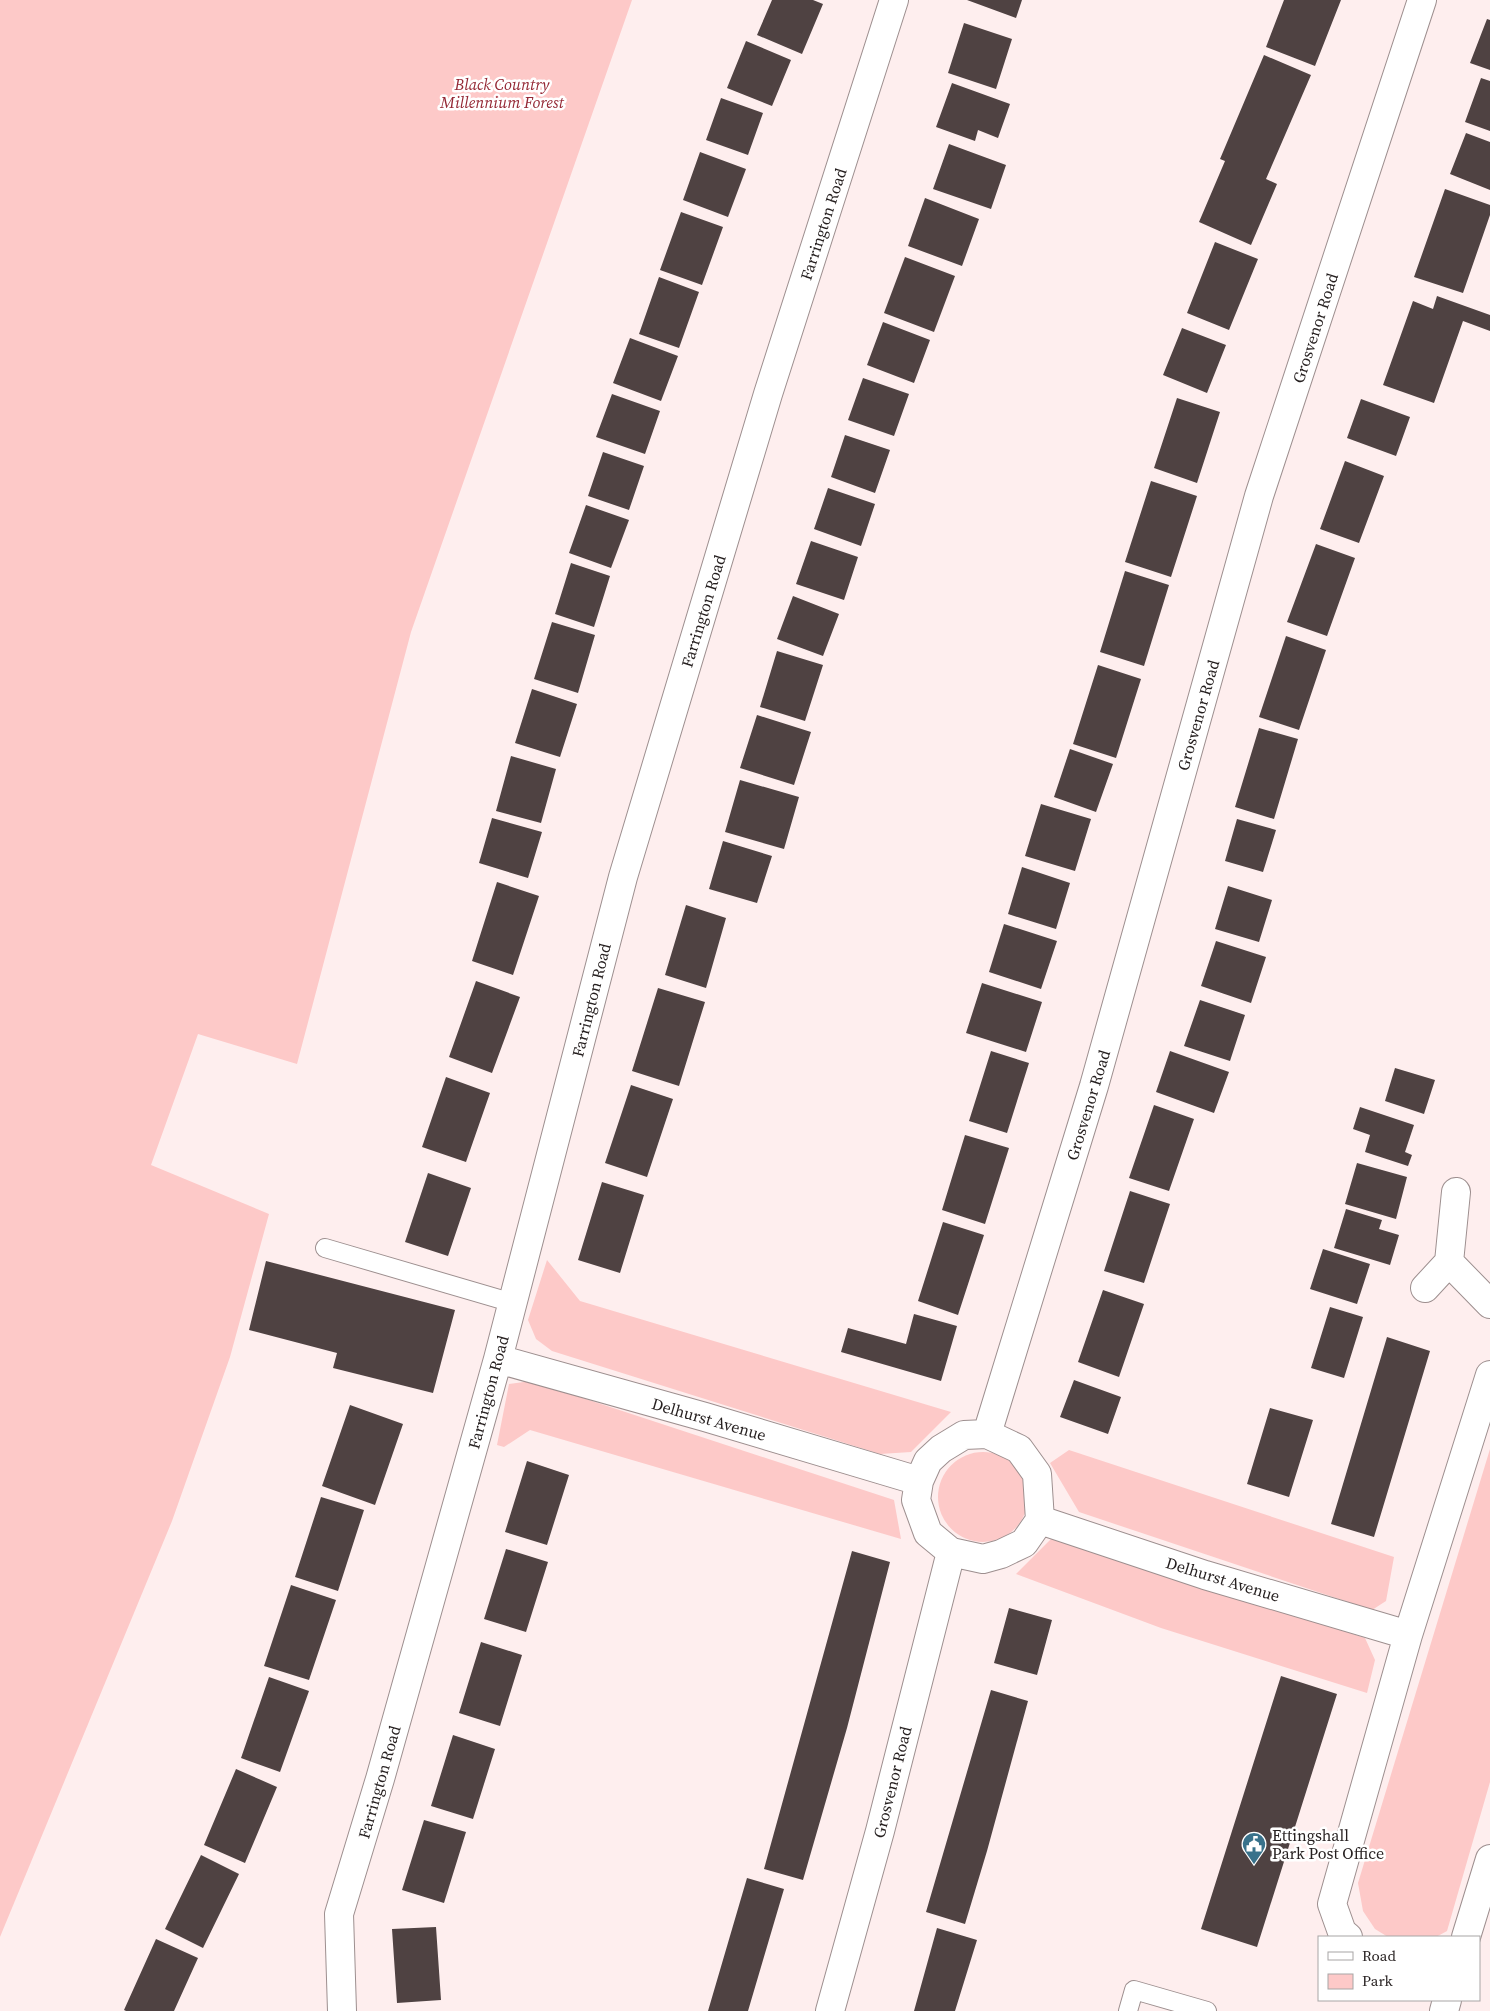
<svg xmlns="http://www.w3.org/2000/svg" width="1490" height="2011" viewBox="0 0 1490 2011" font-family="'Source Serif 4',serif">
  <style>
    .green { fill: #fdc9c8 }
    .building { fill: #4f4242 }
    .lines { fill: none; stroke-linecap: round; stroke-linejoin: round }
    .lane-casing { stroke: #9d8f8f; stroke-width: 20 }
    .street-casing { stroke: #9d8f8f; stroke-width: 30 }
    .secondary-casing { stroke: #9d8f8f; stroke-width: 30 }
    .lane { stroke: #fff; stroke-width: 18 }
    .street { stroke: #fff; stroke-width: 28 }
    .secondary { stroke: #fff; stroke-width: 28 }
    .labels { text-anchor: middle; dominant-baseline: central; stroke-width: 5; stroke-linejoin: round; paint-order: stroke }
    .park-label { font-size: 16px; font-style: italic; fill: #942734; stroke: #fff }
    .street-label { font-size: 16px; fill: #251f1f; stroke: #fff }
    .poi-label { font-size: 16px; fill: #251f1f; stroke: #fff; text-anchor: start }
  </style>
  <rect width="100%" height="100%" fill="#feeeee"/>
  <path class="green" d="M0,0H632L411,632L297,1064L198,1034L151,1165L269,1214L230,1357L172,1521L0,1937Z
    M547,1260L580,1301L951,1412L911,1452L880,1454L552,1351L536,1339L528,1320Z
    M531,1381L894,1500L901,1539L530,1430L504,1447L497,1445L509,1384Z
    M1490,1449V1782L1447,1931L1436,1937H1388L1375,1929L1363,1911L1358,1883Z
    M1069,1450L1394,1557L1386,1601L1372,1610L1079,1512L1050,1463Z
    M938 1497a45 45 0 1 1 90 0a45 45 0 1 1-90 0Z
    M1054,1536L1365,1638L1375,1660L1367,1693L1161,1628L1016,1574Z"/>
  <path class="building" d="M772,0H813L823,4L802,54L757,35Z
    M967,0H1022L1016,18Z
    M1284,0H1341L1315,66L1266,47Z
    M1487,19L1490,20V70L1470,63Z
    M964,23L1012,39L996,89L948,73Z
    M746,41L791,60L772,106L727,88Z
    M1264,55L1311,75L1266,179L1277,184L1251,245L1199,222L1225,161L1220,159Z
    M1481,78L1490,81V131L1465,122Z
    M952,83L1010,104L998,138L978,130L975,141L936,127Z
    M721,98L763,113L748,155L706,140Z
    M1466,133L1490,142V190L1450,174Z
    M949,144L1006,165L991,209L933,189Z
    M700,152L746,169L728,217L683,200Z
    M1445,189L1490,205V215L1463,293L1414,277Z
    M925,198L979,219L962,266L908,246Z
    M681,212L723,227L702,285L660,270Z
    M1215,242L1258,259L1229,330L1187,313Z
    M905,257L955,276L934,332L884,313Z
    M659,277L699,292L679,348L639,334Z
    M1437,296L1490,315V331L1463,321L1434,403L1383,385L1413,301L1433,309Z
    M883,322L930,340L914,383L867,365Z
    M1182,328L1226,345L1207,393L1163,375Z
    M630,338L678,356L661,401L613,383Z
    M863,378L909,394L894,436L848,420Z
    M612,394L660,411L645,454L596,437Z
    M1177,398L1220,412L1197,483L1154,468Z
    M1361,399L1410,417L1396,456L1347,438Z
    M845,435L890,450L875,493L831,477Z
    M603,452L644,466L629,510L588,496Z
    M1345,461L1384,476L1359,543L1320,529Z
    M1151,481L1197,496L1171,577L1125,562Z
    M828,488L875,504L861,546L814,529Z
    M586,505L629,520L611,568L569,553Z
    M811,541L858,557L844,600L796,584Z
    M1316,544L1355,558L1327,636L1287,622Z
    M571,563L610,576L594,627L555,614Z
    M1125,571L1169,585L1144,666L1100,652Z
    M793,596L839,614L823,656L777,639Z
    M552,622L595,635L578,693L534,679Z
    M1286,636L1326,650L1299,730L1259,717Z
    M777,651L823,665L805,721L760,707Z
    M1098,665L1141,679L1116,758L1073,744Z
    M532,689L577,704L560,757L515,743Z
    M757,715L811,732L794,785L740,768Z
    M1259,728L1298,739L1274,819L1235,807Z
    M1070,749L1113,764L1096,812L1054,797Z
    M511,756L556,769L541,823L496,811Z
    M740,780L799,797L784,849L725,832Z
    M1041,804L1091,819L1075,871L1025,856Z
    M492,818L542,832L528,878L479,863Z
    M1237,819L1276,830L1263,872L1225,861Z
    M723,841L772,856L757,903L709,889Z
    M1022,867L1070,883L1056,929L1008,914Z
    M497,882L539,896L513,975L472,961Z
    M1228,886L1272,900L1259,942L1215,929Z
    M686,905L726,918L706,988L665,975Z
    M1004,924L1057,941L1041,989L989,972Z
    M1216,941L1266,957L1251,1003L1201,986Z
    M476,981L520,997L492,1073L449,1057Z
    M982,983L1042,1002L1026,1052L966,1033Z
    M658,988L705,1002L679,1086L632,1071Z
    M1200,1000L1245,1015L1230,1061L1184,1046Z
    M991,1051L1029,1063L1007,1133L969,1121Z
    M1170,1051L1229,1072L1214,1113L1156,1092Z
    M1395,1068L1435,1080L1424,1114L1385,1101Z
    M446,1077L490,1093L466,1162L422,1147Z
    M631,1085L673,1099L647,1177L605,1163Z
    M1154,1105L1194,1119L1169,1191L1129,1178Z
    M1360,1107L1414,1125L1405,1152L1412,1155L1408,1166L1365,1152L1370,1135L1353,1129Z
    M965,1135L1009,1148L985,1224L942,1210Z
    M1357,1163L1407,1177L1396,1219L1345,1204Z
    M428,1173L471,1188L448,1256L405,1242Z
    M602,1182L644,1195L620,1273L578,1260Z
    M1130,1191L1170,1204L1144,1283L1104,1271Z
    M1346,1209L1382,1220L1379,1229L1399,1235L1390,1265L1334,1248Z
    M943,1222L984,1235L958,1315L918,1301Z
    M1323,1249L1370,1264L1357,1304L1310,1289Z
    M266,1261L455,1310L433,1393L333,1368L337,1353L249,1330Z
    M1103,1290L1144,1304L1119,1377L1078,1362Z
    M1330,1307L1363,1317L1344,1378L1311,1368Z
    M914,1314L957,1326L941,1381L841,1352L848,1328L906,1344Z
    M1387,1337L1430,1351L1374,1537L1331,1524Z
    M1074,1380L1121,1397L1108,1434L1060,1417Z
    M350,1405L403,1424L375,1505L322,1486Z
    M1270,1408L1313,1420L1289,1497L1247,1484Z
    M527,1461L569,1475L547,1545L505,1532Z
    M321,1497L364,1510L338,1591L295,1577Z
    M506,1549L548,1562L526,1632L484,1619Z
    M852,1551L890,1562L847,1728L803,1880L764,1869Z
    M291,1585L336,1600L309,1680L264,1666Z
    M1009,1608L1052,1620L1037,1675L994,1663Z
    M481,1642L522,1655L500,1726L459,1713Z
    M1281,1676L1337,1694L1257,1947L1201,1929Z
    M269,1677L309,1691L280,1772L241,1758Z
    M991,1690L1028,1701L987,1851L965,1924L926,1912Z
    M453,1735L495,1749L473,1819L431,1806Z
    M236,1769L277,1787L245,1863L204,1845Z
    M424,1820L466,1832L444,1903L402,1890Z
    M201,1855L239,1874L203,1948L165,1929Z
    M747,1878L784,1889L748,2011H708Z
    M436,1927L441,2000L397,2003L392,1929Z
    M937,1928L977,1940L955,2011H914Z
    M156,1939L198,1958L174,2011H126L124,2010Z"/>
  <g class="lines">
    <g class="lane-casing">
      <path id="lane" d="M325,1248L513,1303
        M1128,2011L1134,1990L1207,2011"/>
    </g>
    <g class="street-casing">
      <path id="street" d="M1456,1192L1449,1262L1490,1304
        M1425,1288L1449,1262
        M498,1359L705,1417L919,1481
        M987,1434L1094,1086L1259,496L1422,0
        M987,1434L1019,1449L1037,1474L1040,1520L1024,1543L1001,1554L983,1559L951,1552L928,1533L916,1500L919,1481L928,1461L941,1449L964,1435Z
        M1040,1520L1205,1575L1408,1635
        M1348,1937L1342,1932L1332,1904L1408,1635L1490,1375
        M342,2011L339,1914L380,1779L498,1359L623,877L768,394L894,0
        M830,2011L880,1831L951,1552"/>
    </g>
    <g class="secondary-casing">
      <path id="secondary" d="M1466,1937L1490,1859
        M1444,2011L1447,2000"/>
    </g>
    <use href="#lane" class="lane"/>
    <use href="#street" class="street"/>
    <use href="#secondary" class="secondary"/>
  </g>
  <defs>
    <g id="civic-pin" transform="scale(1.25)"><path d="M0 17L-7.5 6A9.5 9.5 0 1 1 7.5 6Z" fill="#39728b" stroke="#fff"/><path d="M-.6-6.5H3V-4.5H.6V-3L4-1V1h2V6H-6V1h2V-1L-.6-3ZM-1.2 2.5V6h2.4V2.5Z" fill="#fff"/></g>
  </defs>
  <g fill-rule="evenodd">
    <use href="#civic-pin" x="1254" y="1844"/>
  </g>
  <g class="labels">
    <g class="park-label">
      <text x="502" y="84">Black Country<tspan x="502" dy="18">Millennium Forest</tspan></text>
    </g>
    <g class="street-label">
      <text transform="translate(823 224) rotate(-72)">Farrington Road</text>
      <text transform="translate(1315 328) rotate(-72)">Grosvenor Road</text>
      <text transform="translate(703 611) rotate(-73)">Farrington Road</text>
      <text transform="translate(1198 715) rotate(-74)">Grosvenor Road</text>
      <text transform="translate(591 1000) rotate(-76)">Farrington Road</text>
      <text transform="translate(1088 1105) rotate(-73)">Grosvenor Road</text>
      <text transform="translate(488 1392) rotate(-75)">Farrington Road</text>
      <text transform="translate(709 1419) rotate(16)">Delhurst Avenue</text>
      <text transform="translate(1223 1579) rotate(17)">Delhurst Avenue</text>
      <text transform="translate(379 1782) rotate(-74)">Farrington Road</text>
      <text transform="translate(892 1782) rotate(-76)">Grosvenor Road</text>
    </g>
    <g class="poi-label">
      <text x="1272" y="1835">Ettingshall<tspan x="1272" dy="18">Park Post Office</tspan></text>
    </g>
  </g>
  <rect x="1318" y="1936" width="162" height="65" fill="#ffffff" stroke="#a8a5a5"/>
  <rect x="1328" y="1952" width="25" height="8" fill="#ffffff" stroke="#a8a5a5"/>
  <text x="1362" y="1961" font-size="15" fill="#251f1f">Road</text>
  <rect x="1328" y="1974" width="25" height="15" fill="#fdc9c8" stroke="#a8a5a5"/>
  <text x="1362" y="1986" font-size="15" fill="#251f1f">Park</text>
</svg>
